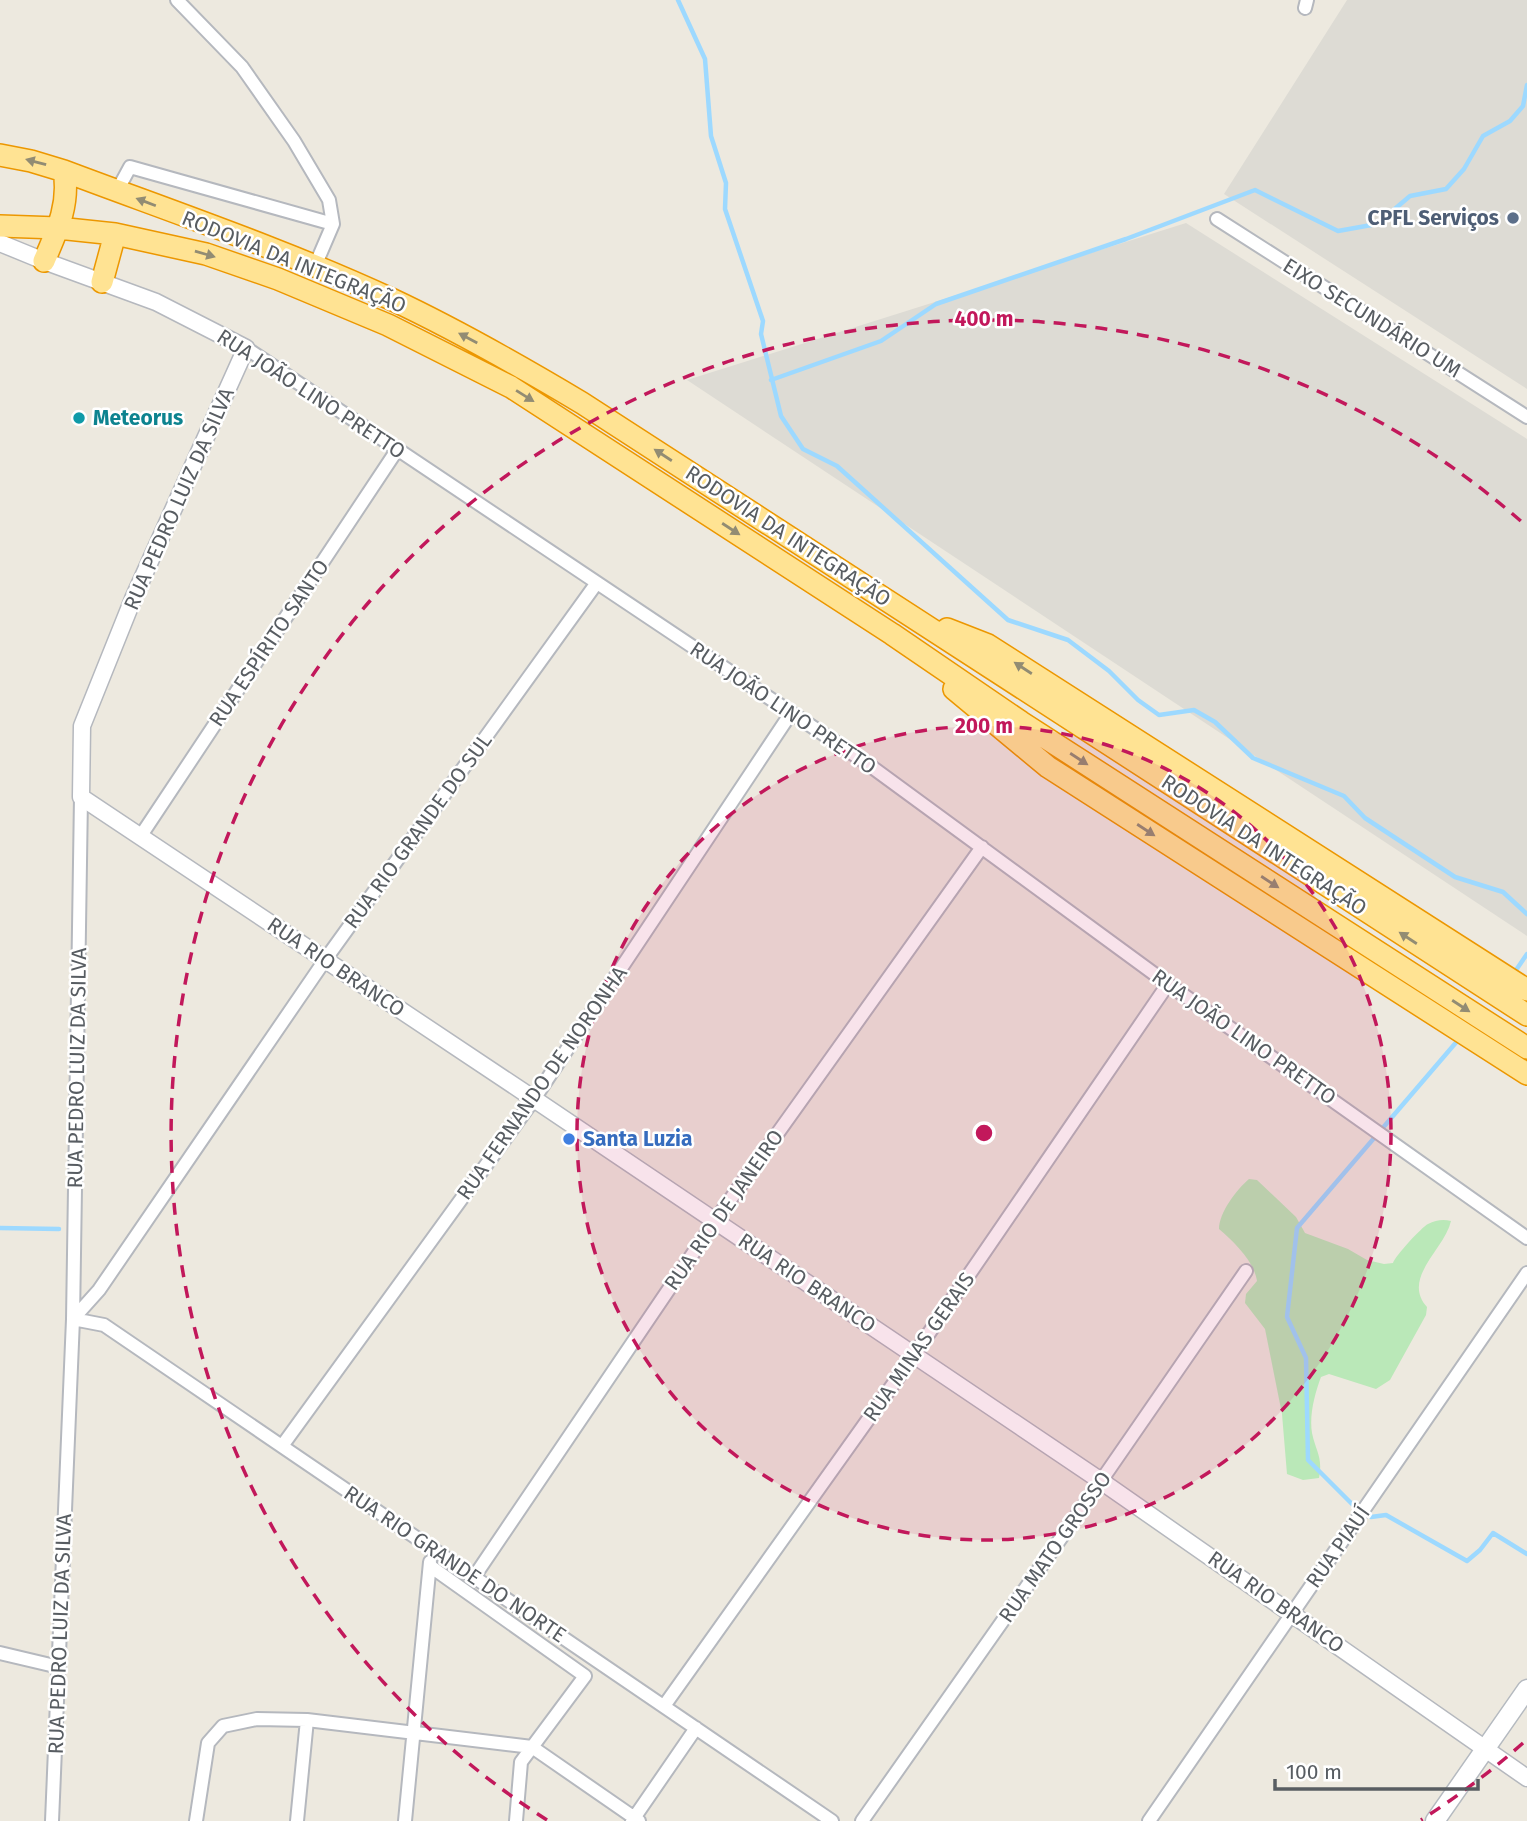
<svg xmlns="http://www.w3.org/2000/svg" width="1527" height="1821" viewBox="0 0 1527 1821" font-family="'Fira Sans',sans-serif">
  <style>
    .industrial { fill: #dddbd4 }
    .green { fill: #bae8b8 }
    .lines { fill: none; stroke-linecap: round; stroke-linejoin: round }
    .stream { stroke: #9dd9ff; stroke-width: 4.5 }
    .minor-casing { stroke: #b5b8be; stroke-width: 16 }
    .tertiary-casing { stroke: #b5b8be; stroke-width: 19 }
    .secondary-casing { stroke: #b5bac0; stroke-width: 21 }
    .trunk-casing { stroke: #ec9700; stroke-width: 24 }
    .minor { stroke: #fff; stroke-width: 12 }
    .tertiary { stroke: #fff; stroke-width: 16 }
    .secondary { stroke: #fff; stroke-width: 18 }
    .trunk { stroke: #ffe393; stroke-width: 21 }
    .oneway { fill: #928c73 }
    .ring { fill: none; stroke: #c2185b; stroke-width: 3.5; stroke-dasharray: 12 9 }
    .service-dot { fill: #5c6f8a; stroke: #fff; stroke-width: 2.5 }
    .culture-dot { fill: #0f9aa8; stroke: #fff; stroke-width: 2.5 }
    .shop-dot { fill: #3f7fe0; stroke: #fff; stroke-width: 2.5 }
    .labels { text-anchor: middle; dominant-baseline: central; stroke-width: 5; stroke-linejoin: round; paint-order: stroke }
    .service-label { font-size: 21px; font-weight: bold; fill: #4e5e75; stroke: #fff; text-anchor: end }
    .street-label { font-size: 21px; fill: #585d62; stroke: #fff }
    .culture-label { font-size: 21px; font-weight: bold; fill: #0d838f; stroke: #fff; text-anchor: start }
    .shop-label { font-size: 21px; font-weight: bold; fill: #366cbe; stroke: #fff; text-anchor: start }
    .centre { fill: #c2185b; stroke: #fff; stroke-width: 3.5 }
    .ring-label { font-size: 21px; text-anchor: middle; font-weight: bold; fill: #c2185b; stroke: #fff; stroke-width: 5; stroke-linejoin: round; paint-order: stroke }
  </style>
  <rect width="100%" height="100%" fill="#ede9df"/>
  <path class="industrial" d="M1347,0H1527V389L1224,194Z
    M1186,223L1527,439V936L687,380Z"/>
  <path class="green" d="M1249,1179L1257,1180L1296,1217L1305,1233L1348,1249L1367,1260L1384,1264L1393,1263C1395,1256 1422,1227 1428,1224C1436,1220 1443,1219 1451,1221C1445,1249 1401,1278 1427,1307L1426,1315L1390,1380L1376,1389L1329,1374L1321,1377C1315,1393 1309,1415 1312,1433C1316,1452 1323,1457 1319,1478L1303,1480L1287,1474L1282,1414L1265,1329L1245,1303L1246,1294L1257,1281C1254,1261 1234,1242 1219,1229C1219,1213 1236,1190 1249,1179Z"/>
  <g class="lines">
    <path class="stream" d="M678,0L705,59L711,136L726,183L725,209L763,321L761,334L781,416L803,449L837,466L1008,620L1068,640L1109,671L1138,700L1159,715L1194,710L1215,722L1253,758L1344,796L1365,818L1455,877L1503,892L1527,914
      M771,380L881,341L936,304L1126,239L1255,190L1338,231L1377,224L1410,196L1446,189L1464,169L1483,136L1510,121L1523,106L1527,85
      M1514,973L1527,954
      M0,1228L59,1229
      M1357,1509L1308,1460L1306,1358L1287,1317L1297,1228L1459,1039
      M1371,1517L1386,1515L1467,1561L1480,1550L1493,1533L1527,1554"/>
    <g class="minor-casing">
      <path id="minor" d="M177,0L242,67L294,141L329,200L333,224L315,266
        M1305,8L1307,0
        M117,191L130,167L333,224
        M1217,219L1527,417
        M246,348L865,762L1168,984L1527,1238
        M140,837L397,450
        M73,1319L104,1325L832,1821
        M73,1319L99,1290L325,960L596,584
        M282,1446L534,1099L791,713
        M430,1566L585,1676L521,1762L516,1821
        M474,1577L715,1221L982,847
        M0,1653L59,1667
        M664,1706L914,1355L1168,984
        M52,1821L73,1319L81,797
        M196,1821L208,1743L223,1726L257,1719L307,1720L532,1747L639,1821
        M297,1821L307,1720
        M405,1821L430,1562
        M632,1821L696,1728
        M862,1821L1101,1481L1246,1271
        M1149,1821L1527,1273"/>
    </g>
    <g class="tertiary-casing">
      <path id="tertiary" d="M0,243L44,261L156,302L246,348L133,599L82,726L81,797L534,1099L1101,1481L1527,1778"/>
    </g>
    <g class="secondary-casing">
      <path id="secondary" d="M1435,1821L1527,1689"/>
    </g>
    <g class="trunk-casing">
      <path id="trunk" d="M0,155L31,161L64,171C173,212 285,250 391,299C457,330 520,366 582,403L1527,1015
        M0,226L58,228L115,234L206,254L278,279L388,325L511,387L892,634L1021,722L1527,1048
        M44,261C57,231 70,204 64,171
        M102,282L115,234
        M947,629L988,645L1527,990
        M954,689L1048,767L1527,1074"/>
    </g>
    <use href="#minor" class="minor"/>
    <use href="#tertiary" class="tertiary"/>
    <use href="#secondary" class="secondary"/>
    <use href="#trunk" class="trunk"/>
  </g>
  <defs><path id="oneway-solid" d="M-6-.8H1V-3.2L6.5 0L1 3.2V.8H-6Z" transform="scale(1.75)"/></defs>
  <g class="oneway">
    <use href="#oneway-solid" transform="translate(36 162) rotate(-165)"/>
    <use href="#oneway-solid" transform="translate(146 202) rotate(-159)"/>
    <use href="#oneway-solid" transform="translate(205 254) rotate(16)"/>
    <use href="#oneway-solid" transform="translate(468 338) rotate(-152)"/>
    <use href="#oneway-solid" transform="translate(525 396) rotate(32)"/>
    <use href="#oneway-solid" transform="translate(663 455) rotate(-147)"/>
    <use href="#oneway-solid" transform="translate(731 529) rotate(33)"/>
    <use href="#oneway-solid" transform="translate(1023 668) rotate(-147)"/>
    <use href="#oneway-solid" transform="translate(1079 759) rotate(33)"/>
    <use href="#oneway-solid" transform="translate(1146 830) rotate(33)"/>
    <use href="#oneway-solid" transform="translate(1270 882) rotate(33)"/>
    <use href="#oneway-solid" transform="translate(1408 938) rotate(-147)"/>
    <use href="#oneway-solid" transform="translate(1461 1006) rotate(33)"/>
  </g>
  <circle cx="984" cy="1133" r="407" fill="#c2185b" fill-opacity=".12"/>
  <g class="ring">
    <circle cx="984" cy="1133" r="407"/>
    <path d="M1523 1743A814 814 0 0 1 1421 1820M547 1820A814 814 0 1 1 1523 523"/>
  </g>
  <circle class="service-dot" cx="1513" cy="218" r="7"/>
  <circle class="culture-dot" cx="79" cy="418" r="7"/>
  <circle class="shop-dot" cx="569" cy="1139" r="7"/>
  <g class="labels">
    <g class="service-label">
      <text x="1499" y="218">CPFL Serviços</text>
    </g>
    <g class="street-label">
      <text transform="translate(294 262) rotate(22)">RODOVIA DA INTEGRAÇÃO</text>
      <text transform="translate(1372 318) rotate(32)">EIXO SECUNDÁRIO UM</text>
      <text transform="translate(311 394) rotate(33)">RUA JOÃO LINO PRETTO</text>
      <text transform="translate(179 499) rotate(-66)">RUA PEDRO LUIZ DA SILVA</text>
      <text transform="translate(788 536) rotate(33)">RODOVIA DA INTEGRAÇÃO</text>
      <text transform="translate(269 643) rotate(-56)">RUA ESPÍRITO SANTO</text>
      <text transform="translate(783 708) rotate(34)">RUA JOÃO LINO PRETTO</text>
      <text transform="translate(418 831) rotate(-54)">RUA RIO GRANDE DO SUL</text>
      <text transform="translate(1264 845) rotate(33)">RODOVIA DA INTEGRAÇÃO</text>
      <text transform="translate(336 967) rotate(34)">RUA RIO BRANCO</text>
      <text transform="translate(1244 1037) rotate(35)">RUA JOÃO LINO PRETTO</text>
      <text transform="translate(77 1068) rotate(-89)">RUA PEDRO LUIZ DA SILVA</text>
      <text transform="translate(542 1083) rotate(-55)">RUA FERNANDO DE NORONHA</text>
      <text transform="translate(724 1210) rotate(-55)">RUA RIO DE JANEIRO</text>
      <text transform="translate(807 1283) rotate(34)">RUA RIO BRANCO</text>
      <text transform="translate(919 1347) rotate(-55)">RUA MINAS GERAIS</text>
      <text transform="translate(1055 1547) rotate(-55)">RUA MATO GROSSO</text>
      <text transform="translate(1338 1547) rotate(-55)">RUA PIAUÍ</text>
      <text transform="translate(455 1564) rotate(34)">RUA RIO GRANDE DO NORTE</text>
      <text transform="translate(1276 1602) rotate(35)">RUA RIO BRANCO</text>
      <text transform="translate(60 1634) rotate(-88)">RUA PEDRO LUIZ DA SILVA</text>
    </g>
    <g class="culture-label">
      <text x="93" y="418">Meteorus</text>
    </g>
    <g class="shop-label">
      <text x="583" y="1139">Santa Luzia</text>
    </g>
  </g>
  <circle cx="984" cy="1133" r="10" class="centre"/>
  <g class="ring-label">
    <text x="984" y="326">400 m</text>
    <text x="984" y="733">200 m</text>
  </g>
  <path d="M1275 1779v10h203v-10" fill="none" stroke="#585d62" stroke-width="3.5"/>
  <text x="1286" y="1779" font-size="21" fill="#585d62" stroke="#ffffff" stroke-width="5" paint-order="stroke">100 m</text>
</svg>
